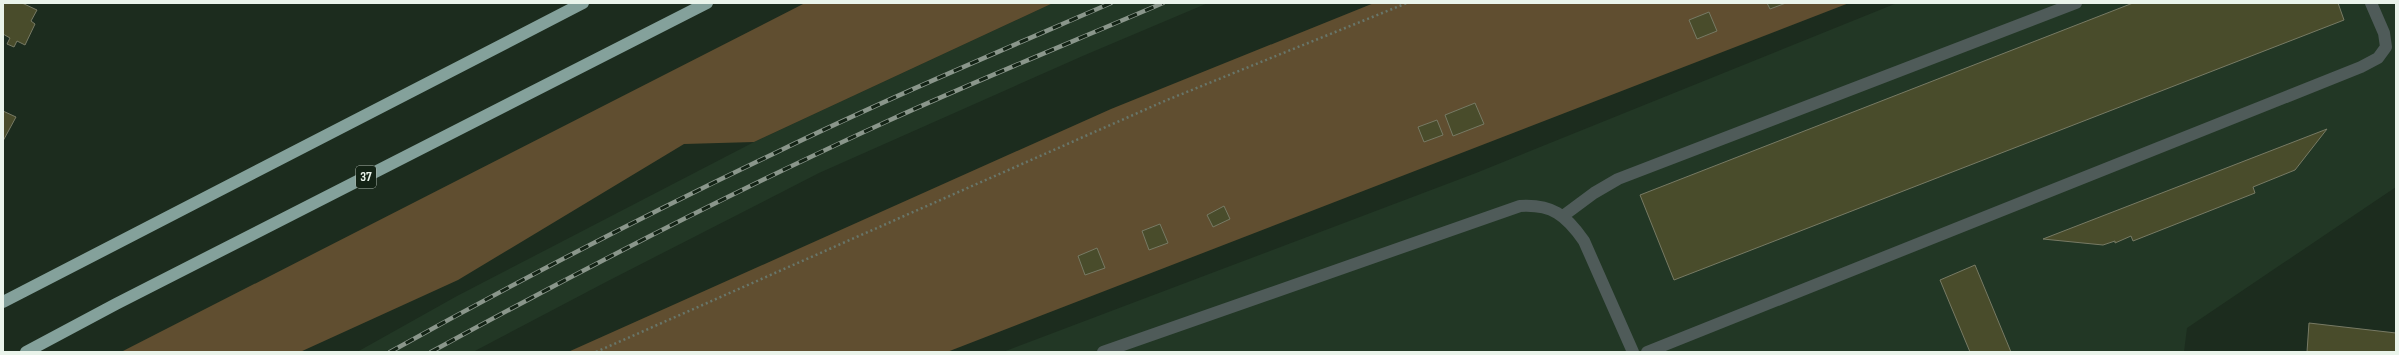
<svg xmlns="http://www.w3.org/2000/svg" width="2399" height="355" viewBox="0 0 2399 355" font-family="'Sofia Sans Condensed',sans-serif">
  <style>
    .built { fill: #223725 }
    .green { fill: #604e30 }
    .building { fill: #494c2b; stroke: #777a64 }
    .lines { fill: none; stroke-linecap: round; stroke-linejoin: round }
    .path { stroke: #68766a; stroke-width: 2.5; stroke-dasharray: 2 3; stroke-linecap: butt }
    .lane { stroke: #4f5b59; stroke-width: 12 }
    .highway { stroke: #84a19b; stroke-width: 12 }
    .rail-casing { stroke: #8a968b; stroke-width: 4.5 }
    .rail { stroke: #132315; stroke-width: 3; stroke-dasharray: 9; stroke-linecap: butt }
    .labels { text-anchor: middle; dominant-baseline: central; stroke-width: 3; stroke-linejoin: round; paint-order: stroke }
    .shield { fill: #132315; stroke: #aab5ab; stroke-width: 1 }
    .shield-label { font-size: 13px; font-weight: bold; fill: #eaf4eb }
  </style>
  <rect width="100%" height="100%" fill="#1c2c1e"/>
  <path class="built" d="M1053,3H1208L1085,55L819,173L606,282L473,352H357L457,296L754,142Z
    M1897,3H2396V187L2187,328L2184,352H1003L1476,173Z"/>
  <path class="green" d="M805,3H1053L754,142L684,144L458,280L300,352H121Z
    M1374,3H1849L947,352H568L1111,109Z"/>
  <path class="building" d="M3,3H22L37,10L31,21L35,24L25,45L17,41L14,47L7,44L10,38L3,34Z
    M1767,3H1786L1770,9Z
    M2133,3H2338L2344,20L1674,280L1640,195Z
    M1709,12L1717,31L1697,39L1689,20Z
    M1475,103L1484,124L1453,136L1445,115Z
    M3,111L16,117L3,141Z
    M1437,120L1443,135L1424,142L1418,127Z
    M2327,129L2295,170L2253,187L2255,193L2133,241L2131,236L2115,243V241L2103,245L2043,239Z
    M1224,206L1230,219L1213,227L1207,215Z
    M1160,224L1168,243L1149,250L1142,231Z
    M1097,248L1105,268L1085,275L1078,256Z
    M1975,265L2011,352H1970L1940,280Z
    M2309,323L2396,333V352H2307Z"/>
  <g class="lines">
    <path class="path" d="M596,352L1167,100L1407,3"/>
    <path class="lane" d="M1563,216L1594,193L1618,179L2076,3
      M1103,352L1520,206C1552,204 1566,215 1584,241L1633,352
      M1647,352L2361,67L2378,58L2386,47L2384,33L2371,3"/>
    <path class="highway" d="M3,302L583,3
      M26,352L116,304L707,3"/>
    <g class="rail-casing">
      <path id="rail" d="M390,352C516,282 643,216 773,154C884,100 998,52 1111,3
        M431,352C581,270 734,191 890,120C980,79 1072,42 1163,3"/>
    </g>
    <use href="#rail" class="rail"/>
  </g>
  <g class="labels">
    <rect class="shield" x="356" y="166" width="20" height="22" rx="3"/>
    <g class="shield-label">
      <text x="366" y="177">37</text>
    </g>
  </g>
  <rect width="2399" height="355" fill="none" stroke="#eaf4eb" stroke-width="8"/>
</svg>
